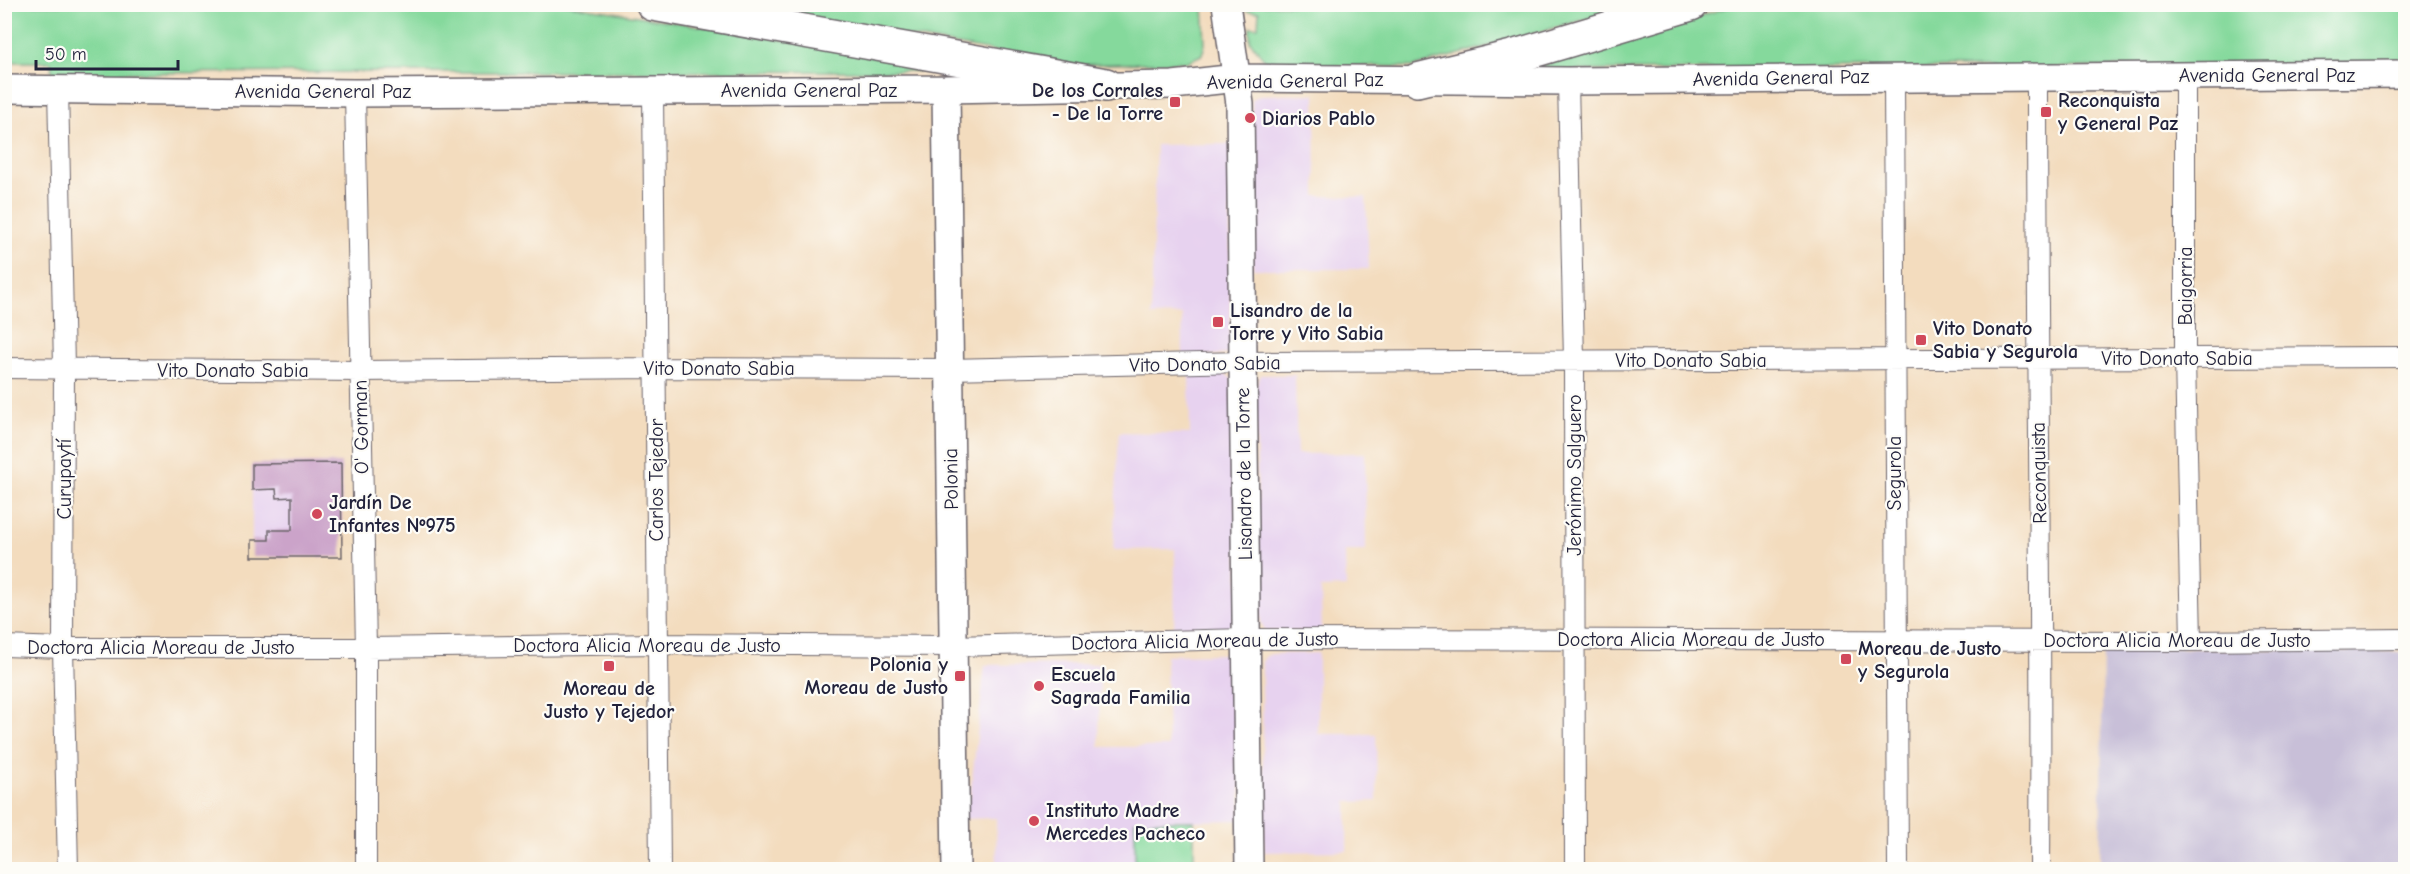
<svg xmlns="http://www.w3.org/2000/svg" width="2410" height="874" viewBox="0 0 2410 874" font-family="'Comic Neue',sans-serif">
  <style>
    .built { fill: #e7d2ef }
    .industrial { fill: #c8bfd8 }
    .green { fill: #85d99c; stroke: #547e6c; stroke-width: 1.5 }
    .building { fill: #cba3c9 }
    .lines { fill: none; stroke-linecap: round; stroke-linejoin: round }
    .street-casing { stroke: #6b6369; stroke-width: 22 }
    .secondary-casing { stroke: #6b6369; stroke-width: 30 }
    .highway-casing { stroke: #6b6369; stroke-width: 36 }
    .street { stroke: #fff; stroke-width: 20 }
    .secondary { stroke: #fff; stroke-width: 27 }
    .highway { stroke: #fff; stroke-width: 33 }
    .poi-dot { fill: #d1495b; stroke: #fdfcf7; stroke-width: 2 }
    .labels { text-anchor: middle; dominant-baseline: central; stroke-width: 4.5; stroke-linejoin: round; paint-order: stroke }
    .street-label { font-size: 20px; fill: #22223b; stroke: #fdfcf7 }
    .poi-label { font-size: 20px; font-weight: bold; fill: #22223b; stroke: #fdfcf7; text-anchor: start }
  </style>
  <rect width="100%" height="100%" fill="#fdfcf7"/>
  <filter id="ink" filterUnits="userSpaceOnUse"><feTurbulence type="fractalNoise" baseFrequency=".0167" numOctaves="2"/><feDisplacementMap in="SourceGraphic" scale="12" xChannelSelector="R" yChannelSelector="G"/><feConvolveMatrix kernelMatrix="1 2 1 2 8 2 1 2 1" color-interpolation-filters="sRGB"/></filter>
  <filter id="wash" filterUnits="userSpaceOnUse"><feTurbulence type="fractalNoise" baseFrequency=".008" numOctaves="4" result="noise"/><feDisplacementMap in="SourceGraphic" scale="24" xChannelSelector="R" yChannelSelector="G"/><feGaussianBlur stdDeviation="1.35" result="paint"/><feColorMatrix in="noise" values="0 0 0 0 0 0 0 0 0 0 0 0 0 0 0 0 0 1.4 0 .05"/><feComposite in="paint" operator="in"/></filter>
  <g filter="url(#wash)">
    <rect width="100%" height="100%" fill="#f3dcbe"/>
    <path class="built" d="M1315,94L1316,196L1366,197L1369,269H1253L1252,100L1259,95Z
      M1230,144V354L1183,357L1182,315L1151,316L1156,145Z
      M1189,374H1219L1226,375L1232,379L1240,621L1232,631L1174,635L1175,549L1113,550L1119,432L1190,434Z
      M1261,375H1295L1297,454L1365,453L1366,551H1345L1346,587L1321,588L1322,632L1266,631L1261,623L1255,387Z
      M341,463L342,557H252V464Z
      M1318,653V734H1376L1377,801L1347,802V851L1264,852L1262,662L1266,656L1272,654Z
      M1223,654L1237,658L1241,820L1194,821V869H997L996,818L964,819L963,799L970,798L985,665L1100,664L1099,747H1168L1166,655Z"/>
    <path class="industrial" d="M2103,647L2405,652V869L2100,870Z"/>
    <path class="green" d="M563,4L749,34L956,71L52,73L51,62H5V5Z
      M725,5H1203L1205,44L1202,55L1186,62L1074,65Z
      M1246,5H1637L1413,67L1295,65L1265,60L1250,41V27H1258L1259,12L1247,11Z
      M1735,5H2405V65L1524,71Z
      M1135,821H1194V869H1135Z"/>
    <g id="blocks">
      <path class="building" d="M341,463L342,557H252V540H269V530H292V497L277,498L276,489L252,490V464Z"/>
    </g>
  </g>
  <g filter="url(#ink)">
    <use href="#blocks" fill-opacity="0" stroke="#6b6369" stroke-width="1.5"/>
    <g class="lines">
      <g class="street-casing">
        <path id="street" d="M2185,75V358L2191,641
          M2037,76C2037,341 2042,605 2040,870
          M1894,77L1898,870
          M1568,81L1574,361L1575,870
          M58,88L64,367L63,648L68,870
          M653,91L660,870
          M355,93L366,648V870
          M4,368L360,371L655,368L949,369L1243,362L2406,357
          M4,646L63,648H366L658,644L953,646L1246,639L2191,641L2406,639"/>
      </g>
      <g class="secondary-casing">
        <path id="secondary" d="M1226,4L1240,104L1249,870
          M4,89L355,93L946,89L1173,85L1237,78L1568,81L2406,74
          M946,89L956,870"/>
      </g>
      <g class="highway-casing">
        <path id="highway" d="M653,4L1106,85
          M1417,80L1512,57L1691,4"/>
      </g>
      <use href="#street" class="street"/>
      <use href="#secondary" class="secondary"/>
      <use href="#highway" class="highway"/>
    </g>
  </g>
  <g class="poi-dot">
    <rect x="1169" y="96" width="12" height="12" rx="3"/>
    <rect x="2040" y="106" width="12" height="12" rx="3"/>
    <circle cx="1250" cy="118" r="6"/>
    <rect x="1212" y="316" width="12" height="12" rx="3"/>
    <rect x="1915" y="334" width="12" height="12" rx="3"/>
    <circle cx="317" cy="514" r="6"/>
    <rect x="1840" y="653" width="12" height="12" rx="3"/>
    <rect x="603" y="660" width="12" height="12" rx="3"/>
    <rect x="954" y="670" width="12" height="12" rx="3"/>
    <circle cx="1039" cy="686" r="6"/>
    <circle cx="1034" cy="821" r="6"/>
  </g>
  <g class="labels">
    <g class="street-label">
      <text x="2267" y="75">Avenida General Paz</text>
      <text transform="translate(1781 78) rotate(-1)">Avenida General Paz</text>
      <text transform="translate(1295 81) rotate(-1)">Avenida General Paz</text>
      <text x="809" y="90">Avenida General Paz</text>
      <text x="323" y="91">Avenida General Paz</text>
      <text transform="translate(2185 286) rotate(-90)">Baigorria</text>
      <text x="2177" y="358">Vito Donato Sabia</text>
      <text x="1691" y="360">Vito Donato Sabia</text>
      <text transform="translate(1205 364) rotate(-1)">Vito Donato Sabia</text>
      <text x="719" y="368">Vito Donato Sabia</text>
      <text x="233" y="370">Vito Donato Sabia</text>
      <text transform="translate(361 427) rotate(-91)">O' Gorman</text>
      <text transform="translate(1894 473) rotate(-90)">Segurola</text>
      <text transform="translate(2039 473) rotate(-91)">Reconquista</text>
      <text transform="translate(1244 474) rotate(-91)">Lisandro de la Torre</text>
      <text transform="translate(1574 475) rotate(-90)">Jerónimo Salguero</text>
      <text transform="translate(64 479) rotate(-90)">Curupaytí</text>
      <text transform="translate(951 479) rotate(-91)">Polonia</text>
      <text transform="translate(656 480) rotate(-90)">Carlos Tejedor</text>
      <text x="1691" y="639">Doctora Alicia Moreau de Justo</text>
      <text x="2177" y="640">Doctora Alicia Moreau de Justo</text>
      <text transform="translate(1205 641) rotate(-1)">Doctora Alicia Moreau de Justo</text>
      <text x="647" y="645">Doctora Alicia Moreau de Justo</text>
      <text x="161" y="647">Doctora Alicia Moreau de Justo</text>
    </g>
    <g class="poi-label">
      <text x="1163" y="90" text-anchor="end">De los Corrales<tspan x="1163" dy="23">- De la Torre</tspan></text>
      <text x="2058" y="100">Reconquista<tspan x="2058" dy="23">y General Paz</tspan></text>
      <text x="1262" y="118">Diarios Pablo</text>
      <text x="1230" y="310">Lisandro de la<tspan x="1230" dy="23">Torre y Vito Sabia</tspan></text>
      <text x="1933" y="328">Vito Donato<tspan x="1933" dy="23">Sabia y Segurola</tspan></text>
      <text x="329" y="502">Jardín De<tspan x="329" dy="23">Infantes Nº975</tspan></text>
      <text x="1858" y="648">Moreau de Justo<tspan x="1858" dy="23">y Segurola</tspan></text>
      <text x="948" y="664" text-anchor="end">Polonia y<tspan x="948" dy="23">Moreau de Justo</tspan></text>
      <text x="1051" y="674">Escuela<tspan x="1051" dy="23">Sagrada Familia</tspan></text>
      <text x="609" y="688" text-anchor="middle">Moreau de<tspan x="609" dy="23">Justo y Tejedor</tspan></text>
      <text x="1046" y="810">Instituto Madre<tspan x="1046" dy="23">Mercedes Pacheco</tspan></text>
    </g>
  </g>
  <rect width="2410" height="874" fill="none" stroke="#fdfcf7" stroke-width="24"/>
  <path d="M36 60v9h142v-9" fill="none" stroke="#22223b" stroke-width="3"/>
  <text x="45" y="60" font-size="18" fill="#22223b" stroke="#fdfcf7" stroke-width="4.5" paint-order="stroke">50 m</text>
</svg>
